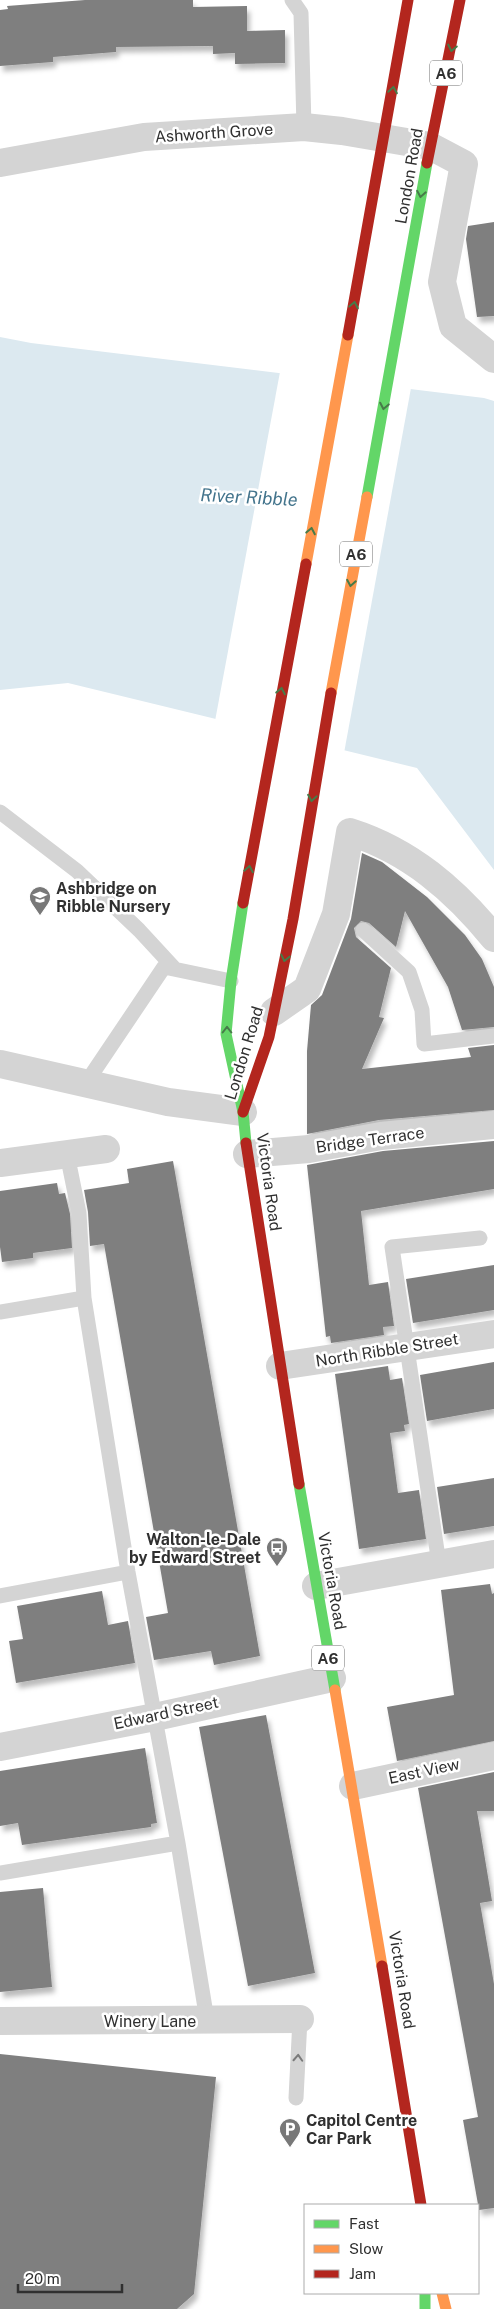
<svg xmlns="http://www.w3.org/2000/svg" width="494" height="2309" viewBox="0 0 494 2309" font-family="'Public Sans',sans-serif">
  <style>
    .water { fill: #dce9f0 }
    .pier { fill: #fff }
    .building { fill: #7f7f7f; filter: url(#shadow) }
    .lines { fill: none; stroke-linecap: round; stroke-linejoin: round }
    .lane { stroke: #d4d4d4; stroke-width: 15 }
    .street { stroke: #d4d4d4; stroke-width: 28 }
    .fast { stroke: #63d668; stroke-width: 11 }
    .slow { stroke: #ff974d; stroke-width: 11 }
    .jam { stroke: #b3261e; stroke-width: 11 }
    .oneway { stroke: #477b49 }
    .oneway2 { stroke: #7a7a7a }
    .labels { text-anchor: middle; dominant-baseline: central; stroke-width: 5; stroke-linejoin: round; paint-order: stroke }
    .shield { fill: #fff; stroke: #6e6e6e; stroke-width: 1 }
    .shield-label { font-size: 15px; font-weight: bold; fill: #303030 }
    .street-label { font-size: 16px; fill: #303030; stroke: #fff }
    .poi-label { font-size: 16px; font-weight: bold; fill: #303030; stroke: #fff; text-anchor: start }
    .water-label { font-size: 18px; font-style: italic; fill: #43748c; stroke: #fff }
  </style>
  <defs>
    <filter id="shadow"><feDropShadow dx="3" dy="5.5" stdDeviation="2.5" flood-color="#0004"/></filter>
  </defs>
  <rect width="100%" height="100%" fill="#fff"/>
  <path class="water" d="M0,337L31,343L484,398L494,401V870L417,768L68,683L0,690Z"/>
  <path class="pier" d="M280,372L411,388L344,753L215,721Z"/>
  <path class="building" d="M85,0H193V7L247,6V31L285,30V63L235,64V53L213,54V46L116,47V52L53,57V62L0,66V10L8,9L7,6Z
    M494,222V316L477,317L466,239L468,226Z
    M362,853L382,862L427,897L465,935L482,959L494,987V1027L462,1030L448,987L405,911L396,947L369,923L361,921L354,928L356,937L391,968L379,1017L384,1018L362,1069L471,1057L468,1048L494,1045V1110L379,1120L307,1134V1051L311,1005L322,995L351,919Z
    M494,1141V1189L361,1211L369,1285L388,1282L394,1326L383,1327L384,1335L331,1343L330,1336L326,1337L307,1165L383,1151Z
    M173,1161L260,1656L214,1665L211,1651L154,1660L146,1617L168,1613L104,1244L90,1246L88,1212L84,1190L129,1183L127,1169Z
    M57,1183L59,1194L65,1193L70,1214L72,1248L33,1253V1258L2,1262L0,1247V1191Z
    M494,1265V1310L413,1323L406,1279Z
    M494,1362V1409L427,1421L420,1375Z
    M388,1366L390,1380L402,1378L409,1424L404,1425L405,1431L390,1433L398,1493L419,1490L426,1539L359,1549L335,1374Z
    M494,1478V1526L444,1534L437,1487Z
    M490,1584L492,1594L494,1593V1741L397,1761L387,1707L454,1695L441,1590Z
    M102,1591L108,1625L128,1621L135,1663L16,1683L9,1641L23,1639L17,1606Z
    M266,1715L315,1973L248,1986L199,1727Z
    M145,1748L157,1823L151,1824V1827L22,1845L18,1823L0,1826V1771Z
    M494,1772V1811H477L492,1901L480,1903L494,1984V2208L479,2210L463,2120L478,2117L418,1788Z
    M43,1888L52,1987L0,1992V1892Z
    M0,2054L216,2077L194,2294L177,2309H0Z"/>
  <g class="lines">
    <path class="lane" d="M292,0L301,13L304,127
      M0,812L77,871L139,930L175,969
      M363,930L409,972L422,1010L424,1044L494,1036
      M86,1083L164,967L231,981
      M67,1154L79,1213L84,1298L128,1572L178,1843L207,2020
      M0,1312L84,1298
      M439,1564L392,1247L480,1238
      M0,1596L128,1572
      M0,1873L178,1843
      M296,2098L300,2019"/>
    <path class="street" d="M0,163L144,137L304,127L342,131L430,146L464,164L442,282L453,326L494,359
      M274,1012L307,989L336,914L350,832C410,851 455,890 494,938
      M0,1064L168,1102L243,1112
      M247,1154L309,1149L381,1136L494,1125
      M0,1163L106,1149
      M280,1366L494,1334
      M316,1586L494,1554
      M0,1747L155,1717L332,1678
      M353,1786L494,1756
      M0,2021L300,2019"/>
    <path class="fast" d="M367,497L427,163
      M243,903L231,981L226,1034L243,1112L246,1143
      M299,1484L335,1690
      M425,2293V2309"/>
    <path class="slow" d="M306,564L348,335
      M331,693L367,497
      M335,1690L382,1966
      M442,2293L446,2309"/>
    <path class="jam" d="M427,163L460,0
      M348,335L408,0
      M243,903L306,564
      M243,1112L269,1037L293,919L331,693
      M246,1143L299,1484
      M382,1966L421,2205"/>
  </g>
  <defs><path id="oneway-chevron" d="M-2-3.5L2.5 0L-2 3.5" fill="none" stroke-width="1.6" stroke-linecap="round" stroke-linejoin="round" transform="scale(1.25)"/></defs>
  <g class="oneway">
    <use href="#oneway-chevron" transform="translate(452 48) rotate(102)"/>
    <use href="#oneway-chevron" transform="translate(393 90) rotate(-81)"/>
    <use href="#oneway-chevron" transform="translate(421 194) rotate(100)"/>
    <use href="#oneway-chevron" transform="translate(354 305) rotate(-79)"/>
    <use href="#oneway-chevron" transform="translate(384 406) rotate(101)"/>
    <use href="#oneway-chevron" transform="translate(311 531) rotate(-79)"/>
    <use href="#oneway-chevron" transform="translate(351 583) rotate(100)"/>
    <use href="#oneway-chevron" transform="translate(281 691) rotate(-79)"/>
    <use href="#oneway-chevron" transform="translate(312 798) rotate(99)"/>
    <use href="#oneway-chevron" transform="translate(249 869) rotate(-80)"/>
    <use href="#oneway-chevron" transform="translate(285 958) rotate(102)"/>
    <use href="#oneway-chevron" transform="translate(227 1030) rotate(-90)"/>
  </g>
  <use class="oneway2" href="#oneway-chevron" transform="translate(298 2058) rotate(-87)"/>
  <defs>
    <g id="school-pin" transform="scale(1.125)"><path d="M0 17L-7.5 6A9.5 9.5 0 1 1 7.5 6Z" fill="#787878" stroke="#fff"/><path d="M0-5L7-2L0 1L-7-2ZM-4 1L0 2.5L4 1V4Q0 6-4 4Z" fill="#fff"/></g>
    <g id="bus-pin" transform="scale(1.125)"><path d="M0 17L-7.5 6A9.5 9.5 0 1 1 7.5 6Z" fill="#787878" stroke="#fff"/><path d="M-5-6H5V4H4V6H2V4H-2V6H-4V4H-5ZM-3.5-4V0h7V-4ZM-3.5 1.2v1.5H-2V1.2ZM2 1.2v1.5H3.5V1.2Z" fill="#fff"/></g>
    <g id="parking-pin" transform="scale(1.125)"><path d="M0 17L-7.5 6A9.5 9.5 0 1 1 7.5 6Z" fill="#787878" stroke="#fff"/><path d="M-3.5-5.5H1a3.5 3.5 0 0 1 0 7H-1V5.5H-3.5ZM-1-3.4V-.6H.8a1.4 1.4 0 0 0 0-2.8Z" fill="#fff"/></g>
  </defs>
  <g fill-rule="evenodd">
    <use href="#school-pin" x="40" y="897"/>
    <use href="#bus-pin" x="277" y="1548"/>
    <use href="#parking-pin" x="290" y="2129"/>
  </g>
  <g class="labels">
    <g class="shield">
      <rect x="430" y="60.5" width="32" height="25" rx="4"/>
      <rect x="340" y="541.5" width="32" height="25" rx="4"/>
      <rect x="312" y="1645.5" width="32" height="25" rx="4"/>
    </g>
    <g class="shield-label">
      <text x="446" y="73">A6</text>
      <text x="356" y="554">A6</text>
      <text x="328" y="1658">A6</text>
    </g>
    <g class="street-label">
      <text transform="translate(214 133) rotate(-4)">Ashworth Grove</text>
      <text transform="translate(409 176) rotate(-80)">London Road</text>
      <text transform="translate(244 1053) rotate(-73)">London Road</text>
      <text transform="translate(370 1140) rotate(-8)">Bridge Terrace</text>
      <text transform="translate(269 1182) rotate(82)">Victoria Road</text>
      <text transform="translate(387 1350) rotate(-9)">North Ribble Street</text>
      <text transform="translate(332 1581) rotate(80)">Victoria Road</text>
      <text transform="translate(166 1713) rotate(-12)">Edward Street</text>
      <text transform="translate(424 1771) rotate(-12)">East View</text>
      <text transform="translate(402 1980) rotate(81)">Victoria Road</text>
      <text x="150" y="2021">Winery Lane</text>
    </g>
    <g class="poi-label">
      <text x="56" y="888">Ashbridge on<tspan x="56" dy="18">Ribble Nursery</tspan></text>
      <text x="261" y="1539" text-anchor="end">Walton-le-Dale<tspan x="261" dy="18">by Edward Street</tspan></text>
      <text x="306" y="2120">Capitol Centre<tspan x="306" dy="18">Car Park</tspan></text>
    </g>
    <g class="water-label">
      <text transform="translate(249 497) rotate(3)">River Ribble</text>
    </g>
  </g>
  <rect x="304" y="2204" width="175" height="90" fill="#ffffff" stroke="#acacac"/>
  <rect x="314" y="2220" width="25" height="8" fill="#63d668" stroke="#acacac"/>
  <text x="349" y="2229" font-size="15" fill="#303030">Fast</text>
  <rect x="314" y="2245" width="25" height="8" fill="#ff974d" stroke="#acacac"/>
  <text x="349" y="2254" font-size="15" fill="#303030">Slow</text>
  <rect x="314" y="2270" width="25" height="8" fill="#b3261e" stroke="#acacac"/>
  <text x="349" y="2279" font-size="15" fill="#303030">Jam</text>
  <path d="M18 2284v8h104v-8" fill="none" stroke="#303030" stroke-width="2.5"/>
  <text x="25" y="2284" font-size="15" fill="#303030" stroke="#ffffff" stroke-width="4" paint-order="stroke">20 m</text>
</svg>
